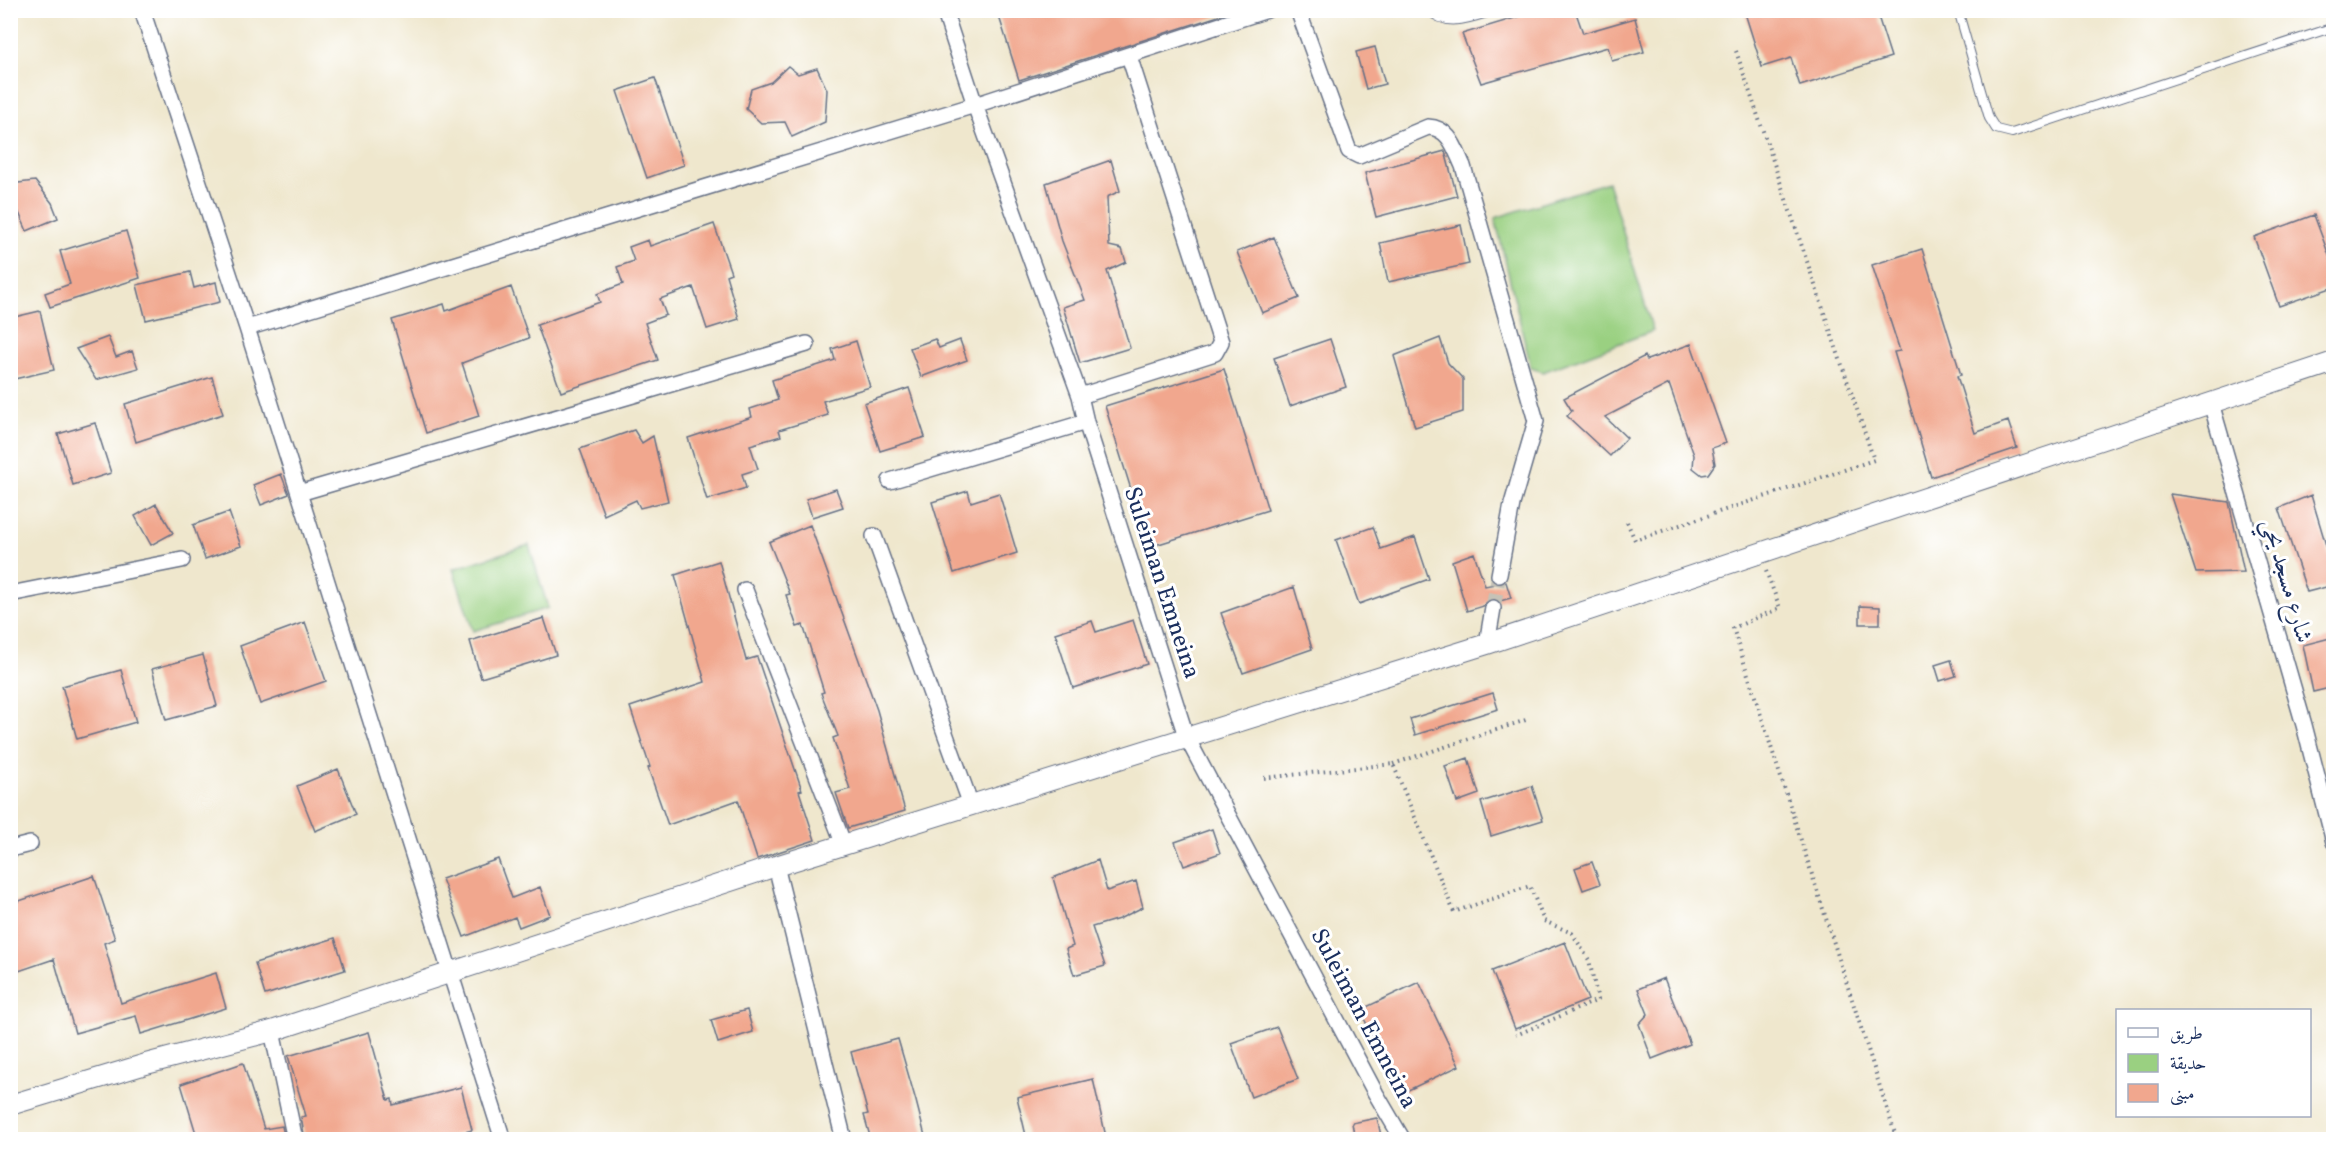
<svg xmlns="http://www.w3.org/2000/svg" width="2344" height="1150" viewBox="0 0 2344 1150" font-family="Vollkorn,Amiri,serif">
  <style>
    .green { fill: #9ad081; stroke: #5a8070; stroke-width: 1.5 }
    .building { fill: #f1a78e }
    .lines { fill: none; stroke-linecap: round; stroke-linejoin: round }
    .minor-tunnel { stroke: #c5c2b7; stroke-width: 15; stroke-dasharray: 15 8; stroke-linecap: butt }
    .service-casing { stroke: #656f85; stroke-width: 10 }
    .minor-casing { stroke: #656f85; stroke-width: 18 }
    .tertiary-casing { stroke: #656f85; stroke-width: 22 }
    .path { stroke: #656f85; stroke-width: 4; stroke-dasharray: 1.5 4.5; stroke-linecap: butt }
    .service { stroke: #fff; stroke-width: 8 }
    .minor { stroke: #fff; stroke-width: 15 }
    .tertiary { stroke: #fff; stroke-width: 20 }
    .labels { text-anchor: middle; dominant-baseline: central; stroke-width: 6; stroke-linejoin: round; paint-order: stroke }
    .street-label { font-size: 24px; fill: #1b2f5e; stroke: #fff }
  </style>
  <rect width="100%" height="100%" fill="#fff"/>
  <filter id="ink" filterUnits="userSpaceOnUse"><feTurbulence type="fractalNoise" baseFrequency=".0167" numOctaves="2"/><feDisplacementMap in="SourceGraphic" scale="12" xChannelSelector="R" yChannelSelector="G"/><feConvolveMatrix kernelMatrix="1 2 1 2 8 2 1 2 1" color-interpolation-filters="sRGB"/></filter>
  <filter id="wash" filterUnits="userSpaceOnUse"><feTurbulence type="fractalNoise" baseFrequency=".008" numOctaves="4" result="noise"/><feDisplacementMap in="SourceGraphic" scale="24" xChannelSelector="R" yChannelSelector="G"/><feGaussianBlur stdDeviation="1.35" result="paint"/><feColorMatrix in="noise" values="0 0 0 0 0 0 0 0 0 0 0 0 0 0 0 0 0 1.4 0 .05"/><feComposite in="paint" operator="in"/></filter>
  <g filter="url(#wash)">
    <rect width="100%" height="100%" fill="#efe7cd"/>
    <path class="green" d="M1608,182L1653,331L1543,372L1531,368L1495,218Z
      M529,545L548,608L473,631L453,569Z"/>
    <g id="blocks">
      <path class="building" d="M997,10H1234V11L1019,80Z
        M1541,10H1575L1583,33L1635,18L1644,52L1612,61L1608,47L1481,83L1462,34Z
        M1744,10H1876L1891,57L1800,86L1791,58L1762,67Z
        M1375,47L1385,84L1366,89L1356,52Z
        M788,66L798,74L817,68L827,90L825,122L792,137L785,122L761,123L746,109L751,89L771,82Z
        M655,78L684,165L647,178L617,91Z
        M1445,151L1457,196L1376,217L1365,173Z
        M1111,160L1120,191L1107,197L1109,246L1122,249L1126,262L1107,271L1130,348L1080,363L1063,307L1085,300L1062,241L1046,183Z
        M35,181L52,203L58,218L27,231L10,192V184Z
        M2314,215L2334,269V287L2279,306L2254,237Z
        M714,224L731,273L726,275L739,319L707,329L693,287L660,299L666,315L645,323L658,360L561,392L537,325L600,302L597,294L623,284L617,267L634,261L629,247L648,240L650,246Z
        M1461,225L1469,264L1388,282L1380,243Z
        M126,231L140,278L50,307L45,293L70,284L60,251Z
        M1274,237L1299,298L1262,313L1237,252Z
        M1922,249L1961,375L1957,376L1975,433L2008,421L2017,448L1931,477L1894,352L1900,351L1872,265Z
        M190,272L194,288L216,282L220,302L146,320L137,285Z
        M511,287L529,338L462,363L479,416L426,433L392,320L444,304L446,311Z
        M40,311L54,370L10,380V318Z
        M108,337L116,357L132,351L138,368L96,380L76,349Z
        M1440,338L1448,363L1463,379V412L1415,427L1394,356Z
        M935,339L939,348L960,340L967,360L921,377L910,348Z
        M1330,339L1346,387L1290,406L1274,358Z
        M856,341L870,387L823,401L828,415L779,430L781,436L750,445L758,469L742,474L746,488L707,500L688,438L752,417L750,409L778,400L772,380L835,360L832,349Z
        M1691,344L1726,443L1712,448L1715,464L1708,474L1702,475L1693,468L1694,455L1669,384L1605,417L1627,438L1610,456L1567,416L1572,411L1564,398L1645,356L1647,360Z
        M1224,369L1268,510L1149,547L1105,406Z
        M212,377L223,414L136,442L125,404Z
        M909,388L925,437L880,451L864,403Z
        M95,423L111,473L73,485L58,434Z
        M634,430L642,443L653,436L668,501L640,508L636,500L604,515L580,449Z
        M281,474L289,494L261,505L253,485Z
        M836,489L843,507L812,517L806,499Z
        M968,491L971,502L999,493L1017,553L954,573L932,502Z
        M2170,494L2229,502L2244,572L2196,573Z
        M2311,495L2334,572V585L2307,592L2279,508Z
        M156,504L173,533L151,545L135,516Z
        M229,512L241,546L205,559L193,525Z
        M810,525L877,710L905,811L848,828L836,793L850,789L833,738L838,736L821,693L824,692L803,625L797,627L786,595L790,594L769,542Z
        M1373,527L1381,549L1415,537L1429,579L1359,604L1336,540Z
        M1474,553L1485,586L1506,582L1511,598L1500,601L1490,599L1483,606L1467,611L1452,561Z
        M719,561L746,660L757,657L802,790L799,791L815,840L757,859L738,800L668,825L648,768L650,767L630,707L705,682L675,575Z
        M1294,587L1312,649L1243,673L1221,613Z
        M1860,606L1880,607V624H1860Z
        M544,618L556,655L481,678L470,641Z
        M1133,620L1147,664L1073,688L1055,633L1092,621L1096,632Z
        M305,622L326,681L260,704L240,646Z
        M2334,637V687L2313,692L2303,645Z
        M203,655L217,706L166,720L152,669Z
        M1951,660L1956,676L1940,681L1935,665Z
        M121,670L136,722L77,739L62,686Z
        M1493,693L1498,709L1415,735L1410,719Z
        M1468,758L1479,794L1457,802L1445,766Z
        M338,769L356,814L315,831L297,786Z
        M1532,786L1543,820L1491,836L1481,802Z
        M1212,829L1220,853L1184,866L1175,842Z
        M498,859L512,898L540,887L550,915L519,927L515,917L464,937L442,879Z
        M1098,860L1107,891L1136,881L1143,907L1119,919L1092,927L1105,966L1074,975L1066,949L1073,946L1053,878Z
        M1592,862L1600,884L1583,890L1575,868Z
        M94,876L115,939L104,943L121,1003L216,973L226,1008L141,1034L136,1016L75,1033L54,959L10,974V904Z
        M335,938L345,970L265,995L255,963Z
        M1565,942L1588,1000L1515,1029L1492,971Z
        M1664,978L1690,1044L1652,1059L1639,1024L1648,1014L1638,989Z
        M1419,982L1459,1066L1400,1094L1360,1010Z
        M747,1010L753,1032L718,1043L711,1020Z
        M1277,1027L1298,1079L1251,1097L1231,1043Z
        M369,1032L388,1100L392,1099L393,1105L461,1087L472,1130L438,1140H305L301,1117L306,1116L288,1056Z
        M898,1039L916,1101L926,1140H871L864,1115L868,1114L851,1052Z
        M243,1063L264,1129L282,1126L285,1140H198L181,1084Z
        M1093,1079L1106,1137L1095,1140H1027L1017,1097Z
        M1377,1118L1382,1140H1355L1352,1123Z"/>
    </g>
  </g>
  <g filter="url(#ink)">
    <use href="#blocks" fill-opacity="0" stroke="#656f85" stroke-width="1.5"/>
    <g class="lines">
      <path class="minor-tunnel" d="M1493,608L1499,575"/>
      <g class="service-casing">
        <path id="service" d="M1429,10C1447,30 1475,16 1497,10
          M1958,10L1989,118L1996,129L2012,133L2334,27
          M2330,10L2334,20"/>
      </g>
      <g class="minor-casing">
        <path id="minor" d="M142,10L247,328L503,1140
          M944,10L975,105L1080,396L1086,422L1186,736L1376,1094L1403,1140
          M1298,10L1349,151L1359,156L1428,127C1450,128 1455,149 1463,166L1536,421L1512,504L1499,575
          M247,328L975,105L1267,10
          M1080,396L1215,353L1221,342L1129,56
          M2211,403L2304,725L2334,842
          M890,481L1086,422
          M299,493L807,344
          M874,536L971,805
          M745,590L844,845
          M10,594L182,560
          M1487,644L1493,608
          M10,849L30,844
          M776,866L844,1140
          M272,1031L295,1140"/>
      </g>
      <g class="tertiary-casing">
        <path id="tertiary" d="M10,1105L146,1064L272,1031L776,866L1487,644L2334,362"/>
      </g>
      <path class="path" d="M1627,522L1635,540L1874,460L1736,51
        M1766,571L1780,608L1733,628L1897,1140
        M1393,764L1526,720
        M1264,778L1393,764L1454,912L1530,886L1544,921L1572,933L1589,960L1598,1000L1516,1035"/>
      <use href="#service" class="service"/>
      <use href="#minor" class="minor"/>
      <use href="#tertiary" class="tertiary"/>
    </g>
  </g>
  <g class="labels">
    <g class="street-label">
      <text transform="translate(2286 581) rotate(74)">شارع مسجد يحي</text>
      <text transform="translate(1161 583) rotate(72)">Suleiman Emneina</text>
      <text transform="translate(1363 1019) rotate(62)">Suleiman Emneina</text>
    </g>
  </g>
  <rect width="2344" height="1150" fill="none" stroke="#fff" stroke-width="36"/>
  <rect x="2116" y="1009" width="195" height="108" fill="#ffffff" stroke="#a4acbf" stroke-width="1.5"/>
  <rect x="2128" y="1028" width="30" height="9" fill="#ffffff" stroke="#a4acbf" stroke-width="1.5"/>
  <text x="2170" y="1039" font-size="18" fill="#1b2f5e">طريق</text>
  <rect x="2128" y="1054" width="30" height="18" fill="#9ad081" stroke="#a4acbf" stroke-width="1.5"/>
  <text x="2170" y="1069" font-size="18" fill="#1b2f5e">حديقة</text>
  <rect x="2128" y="1084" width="30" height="18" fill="#f1a78e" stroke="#a4acbf" stroke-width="1.5"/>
  <text x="2170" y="1099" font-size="18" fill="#1b2f5e">مبنى</text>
</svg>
